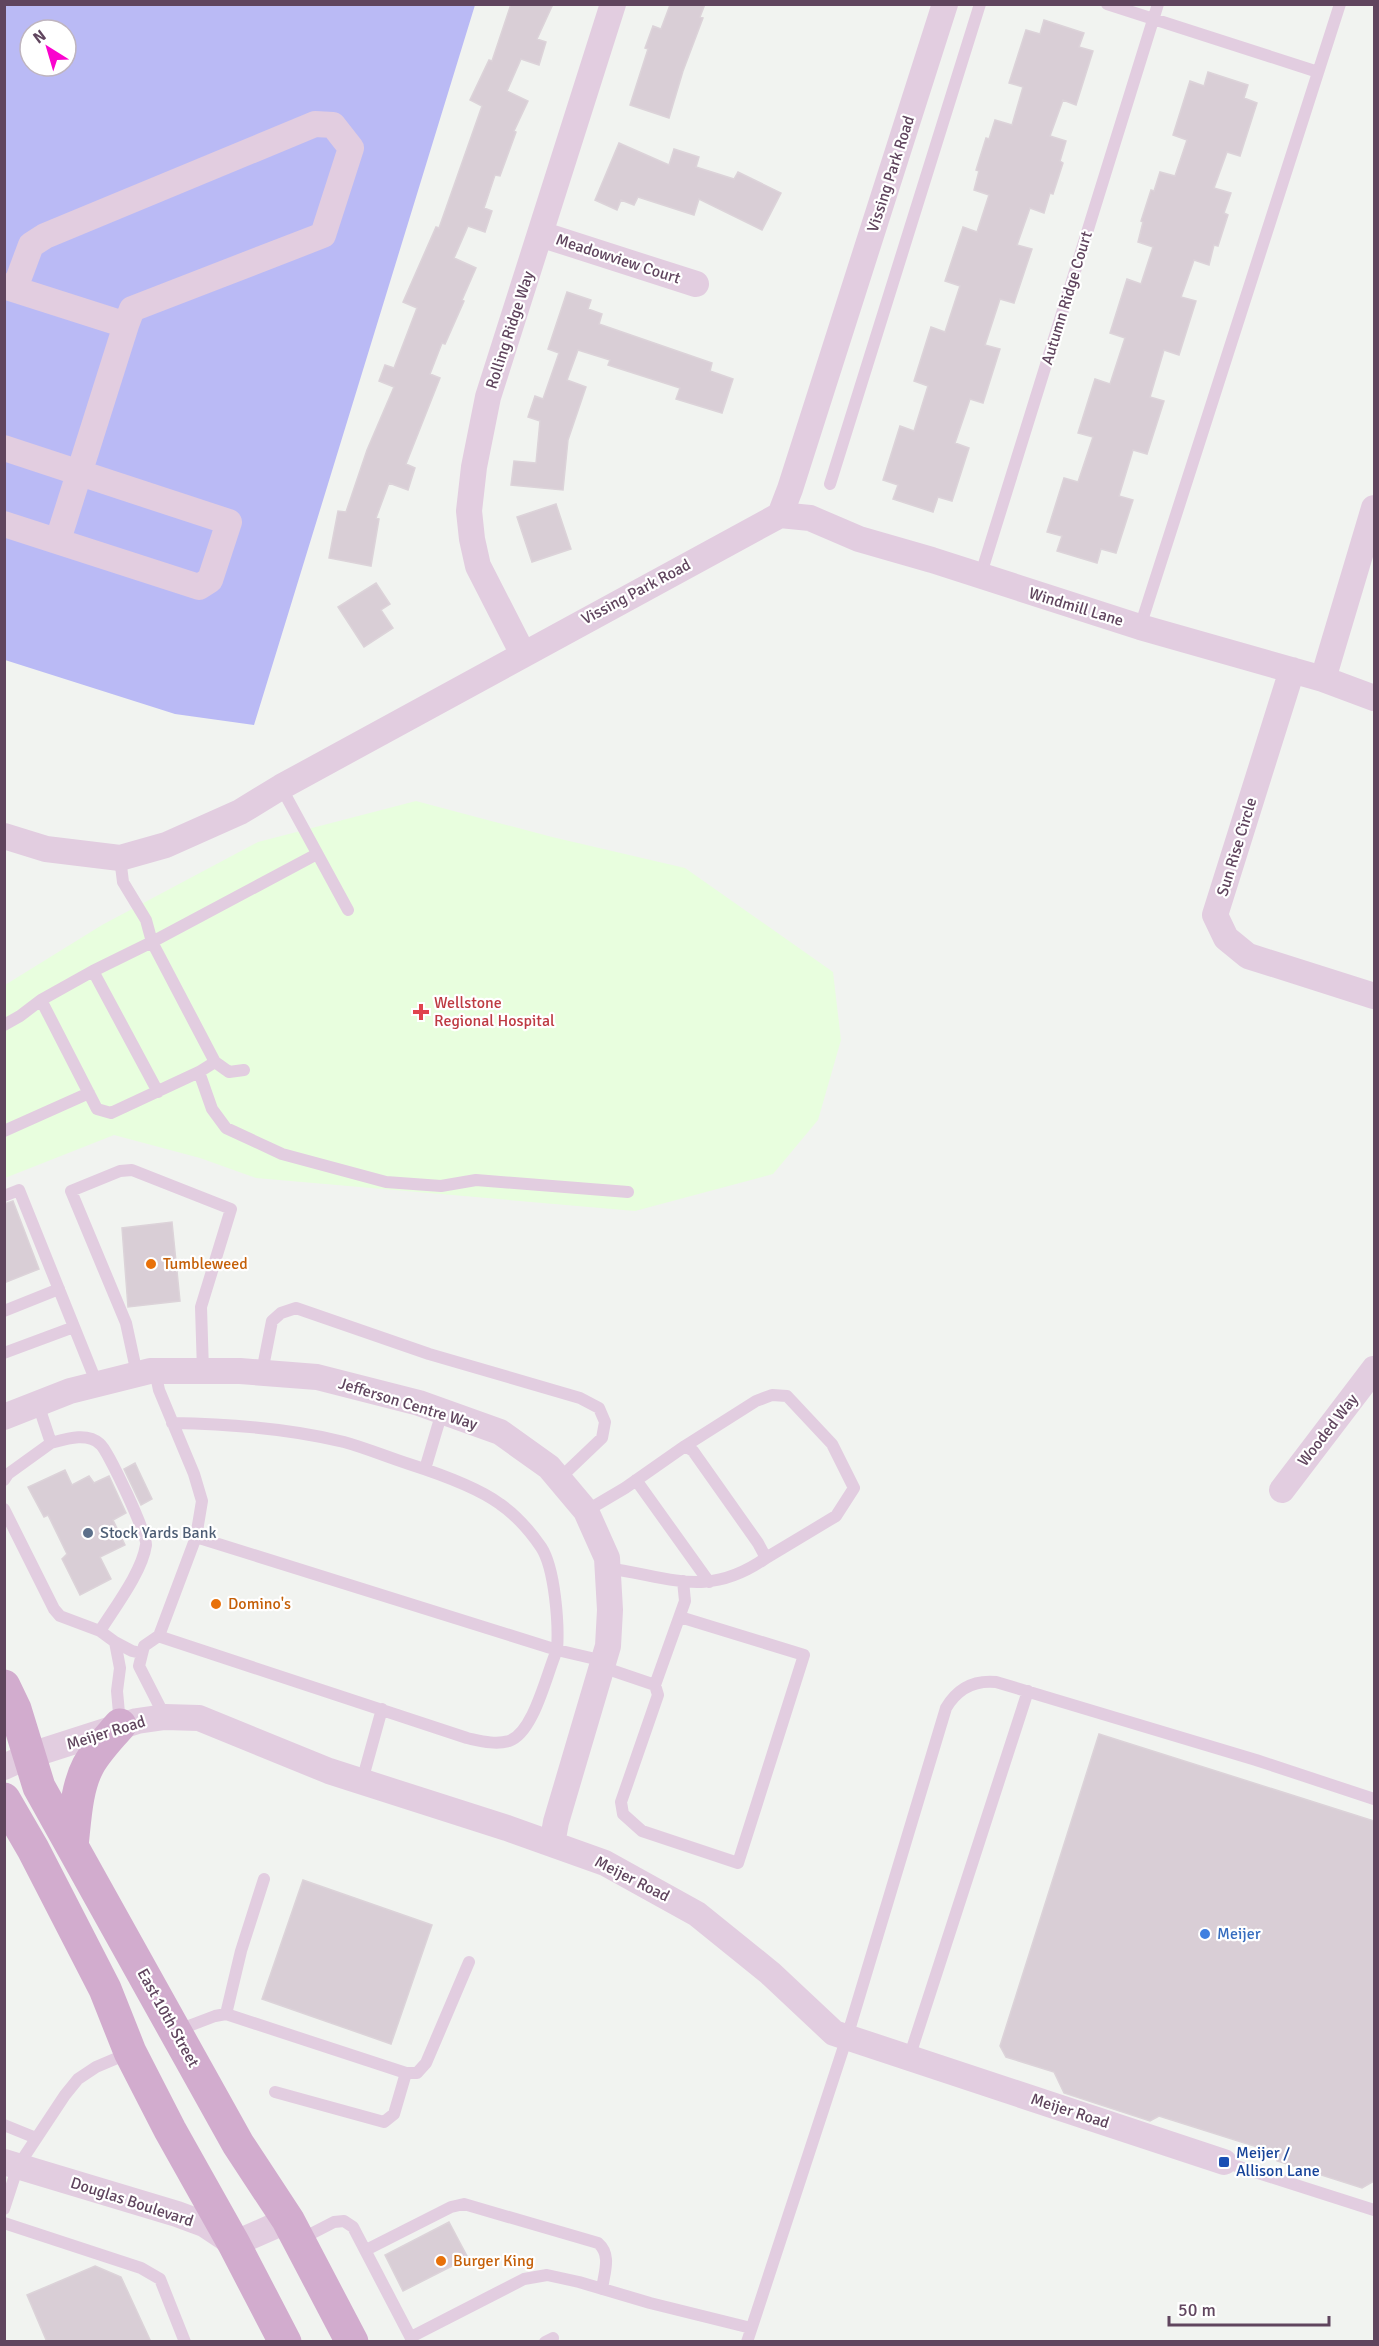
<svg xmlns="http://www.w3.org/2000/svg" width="1379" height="2346" viewBox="0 0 1379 2346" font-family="Signika,sans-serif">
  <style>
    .medical { fill: #e8fede }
    .green { fill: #babaf5; fill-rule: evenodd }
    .building { fill: #d9ced6; stroke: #dcd3d9; stroke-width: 1.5 }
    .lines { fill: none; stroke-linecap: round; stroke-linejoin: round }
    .lane { stroke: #e2cde0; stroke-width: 12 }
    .street { stroke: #e2cde0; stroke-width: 26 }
    .primary { stroke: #d2acce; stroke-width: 33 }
    .health-dot { fill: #e0444e; stroke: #fff; stroke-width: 2 }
    .food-dot { fill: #e8710a; stroke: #fff; stroke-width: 2 }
    .service-dot { fill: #5c6f8a; stroke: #fff; stroke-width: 2 }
    .shop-dot { fill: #3f7fe0; stroke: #fff; stroke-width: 2 }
    .transit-dot { fill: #1a4fb4; stroke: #fff; stroke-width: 2 }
    .labels { text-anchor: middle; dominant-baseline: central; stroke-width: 4.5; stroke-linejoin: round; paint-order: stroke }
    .street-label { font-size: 16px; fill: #60455e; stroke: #fff }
    .health-label { font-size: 16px; fill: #be3a42; stroke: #fff; text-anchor: start }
    .food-label { font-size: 16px; fill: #c56008; stroke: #fff; text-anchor: start }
    .service-label { font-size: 16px; fill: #4e5e75; stroke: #fff; text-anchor: start }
    .shop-label { font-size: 16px; fill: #366cbe; stroke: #fff; text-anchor: start }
    .transit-label { font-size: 16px; fill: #164399; stroke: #fff; text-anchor: start }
  </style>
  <rect width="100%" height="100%" fill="#f1f3f0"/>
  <path class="medical" d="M416,801L552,837L685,868L833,972L841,1040L818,1120L773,1174L635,1211L256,1178L200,1158L114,1135L5,1178V985L102,925L258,842Z"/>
  <path class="green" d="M5,5H475L254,725L175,714L5,660ZM30,30H66V66H30Z"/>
  <path class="building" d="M511,4H553L537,39L546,42L539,65L521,59L507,91L528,101L514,131L516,132L500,176L495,175L484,208L492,211L485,232L468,226L454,258L476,268L462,300L464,301L445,344L442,343L430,374L440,378L406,464L415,468L408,490L389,483L376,518L379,519L371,566L329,558L338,511L346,512L367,450L394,387L379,381L385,365L394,368L417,308L403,302L436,227L439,228L482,106L470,100L489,60L492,61Z
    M705,4L700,17L703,18L683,71L669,118L630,105L648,49L645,48L653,26L661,29L670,5Z
    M1044,20L1084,33L1079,47L1093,51L1076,105L1063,100L1050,136L1066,141L1060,161L1063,163L1053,194L1050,193L1044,213L1030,208L1017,245L1032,249L1014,303L1000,299L985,345L1000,349L983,403L970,399L955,443L969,448L952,501L938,497L933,512L893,499L898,485L883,480L900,426L914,431L928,386L914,381L931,327L945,332L960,286L945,281L963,227L977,232L989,195L974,190L979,171L976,170L986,138L989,139L995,120L1012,125L1023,87L1009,83L1026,30L1040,34Z
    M1208,72L1248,85L1244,98L1257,103L1240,156L1227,152L1214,188L1231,193L1224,213L1228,215L1218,246L1214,245L1209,265L1194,260L1181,297L1196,301L1179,355L1164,350L1150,397L1164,401L1147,454L1133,450L1119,496L1133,500L1116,553L1101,549L1097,563L1057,551L1062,536L1047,532L1064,478L1078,482L1093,437L1078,433L1095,379L1110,384L1125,338L1110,333L1127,279L1141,284L1153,247L1138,242L1143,222L1141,221L1151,190L1154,191L1160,172L1175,176L1187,140L1173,135L1190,81L1204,86Z
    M619,143L669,165L674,149L699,157L696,167L734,179L738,172L781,193L762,230L699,199L694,215L638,197L634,205L621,200L617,210L595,200Z
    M567,292L591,300L588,309L602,314L599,324L712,363L710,371L733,379L722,413L676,399L680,388L608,365L610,360L578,350L567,380L586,387L568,440L563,490L511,485L514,461L536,463L540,421L528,417L535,396L543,399L559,353L548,349Z
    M556,504L571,549L532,562L517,517Z
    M376,583L390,604L381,610L393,628L364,647L338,607Z
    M13,1201L39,1269L4,1283V1204Z
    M172,1222L180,1301L128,1307L122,1228Z
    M135,1463L152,1499L141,1505L124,1469Z
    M65,1470L72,1485L89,1476L94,1483L109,1476L126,1513L113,1520L125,1545L100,1557L111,1579L80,1595L62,1559L67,1554L48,1515L44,1517L28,1487Z
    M1099,1734L1374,1821V2181L1362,2188L1277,2161L1273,2152L1159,2116L1150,2121L1064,2093L1054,2072L1006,2057L1000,2046Z
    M303,1880L432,1925L391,2044L262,1999Z
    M449,2222L468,2258L403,2291L385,2255Z
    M95,2266L121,2277L151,2342H47L27,2295Z"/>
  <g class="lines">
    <path class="lane" d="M1107,4L1318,72
      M830,484L980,4
      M980,577L1158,4
      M1140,627L1340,4
      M281,787L348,910
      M120,858L123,882L146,920L152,942L215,1062L229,1072L244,1070
      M93,971L158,1092
      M41,1000L97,1109L111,1113L199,1072L215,1062
      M4,1025L20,1016L41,1000L93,971L152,942L317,854
      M199,1072L212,1109L226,1128L282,1154L386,1182L441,1186L476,1180L628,1192
      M4,1131L89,1093
      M4,1196L19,1190L97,1384
      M4,1311L59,1289
      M4,1353L74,1327
      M155,1371L159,1390L194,1474L202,1501L196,1537L160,1633L161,1637L467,1738C481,1741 495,1745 509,1741C534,1733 547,1672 557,1650L604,1661
      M262,1372L272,1321L281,1313L296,1308L429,1354L580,1398L599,1408L605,1422L602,1438L559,1479
      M137,1374L126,1323L71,1191L120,1171L132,1170L231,1209L201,1307L203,1371
      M172,1423C229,1424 288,1428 344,1442C366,1448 387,1457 409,1464C437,1473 477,1487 500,1504C516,1515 530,1531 541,1547C555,1568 559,1625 557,1650L196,1537
      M51,1443C66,1439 87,1432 100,1444C108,1450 148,1536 146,1545C142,1572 115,1607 100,1631
      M425,1469L442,1412
      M4,1480L8,1474L51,1443L38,1404
      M636,1480L709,1582
      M4,1509L54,1609L60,1616L100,1631L115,1642L120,1668L117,1691L120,1724
      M586,1511L625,1488L685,1446L756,1401L772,1395L787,1396L832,1444L854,1488L836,1516L766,1558
      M607,1568C671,1577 708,1599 766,1558L758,1543L693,1451L685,1446
      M160,1635L144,1646L139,1666L165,1717
      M115,1642L132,1651L141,1653
      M602,1667L655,1685L685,1601L683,1581
      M655,1685L658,1695L621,1802L623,1814L642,1831L738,1863L804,1655L680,1617
      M362,1781L382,1709
      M226,2014L241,1951L264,1879
      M178,2030L215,2016L226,2014L406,2073H417L426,2063L469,1962
      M909,2058L1028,1691
      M275,2092L384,2122L394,2114L406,2073
      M4,2125L36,2138
      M1224,2162L1374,2210
      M4,2209L18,2166L65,2095L78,2079L96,2067L129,2053
      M4,2223L141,2268L160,2279L185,2342
      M299,2240L334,2222L344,2221L353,2227L413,2342
      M366,2250L451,2207L464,2204L598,2243C612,2255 604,2273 602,2289
      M411,2337L524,2279L547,2275L579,2282L650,2303L751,2328
      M545,2342L553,2338
      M747,2342L847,2037L946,1708C957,1689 974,1680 996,1682L1256,1760L1374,1799"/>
    <path class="street" d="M540,234L696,284
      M4,286L126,325L58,540
      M15,288L31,245L45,236L315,124L333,125L351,148L323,235L132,309L126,325
      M4,448L229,522L210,580L199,587L4,524
      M780,515L810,518L859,539L932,560L1140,627L1323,679L1374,698
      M523,654L478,566L472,539L469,511L474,467L488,397L613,4
      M1292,670L1215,915L1226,938L1248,956L1374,996
      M1323,679L1374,508
      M4,836L46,849L120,858L166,845L240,812L281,787L780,515L790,489L945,4
      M4,1417L70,1391L150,1371H240L317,1377L419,1403L500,1432L549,1467L586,1511L607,1558L610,1610L608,1646L556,1822L552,1844
      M1282,1490L1374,1369
      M4,1767L28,1756L137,1721L165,1717L199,1718L329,1771L507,1828L605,1863L697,1914L770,1973L834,2033L1224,2162
      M4,2162L177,2214L204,2224L234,2244L288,2220"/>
    <path class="primary" d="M4,1686L15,1709L39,1787L238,2144L288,2220L352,2342
      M4,1799L33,1849L105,1989L130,2052L170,2130L234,2244L285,2342
      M72,1846C75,1820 76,1789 88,1766C96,1751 109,1738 120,1725"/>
  </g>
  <path class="health-dot" d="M418 1003h6v6h6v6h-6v6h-6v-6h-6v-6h6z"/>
  <g class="food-dot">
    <circle cx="151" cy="1264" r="6"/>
    <circle cx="216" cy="1604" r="6"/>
    <circle cx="441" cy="2261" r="6"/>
  </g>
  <circle class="service-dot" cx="88" cy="1533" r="6"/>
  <circle class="shop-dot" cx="1205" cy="1934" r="6"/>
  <rect class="transit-dot" x="1218" y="2156" width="12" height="12" rx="3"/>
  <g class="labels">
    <g class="street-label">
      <text transform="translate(891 174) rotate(-72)">Vissing Park Road</text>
      <text transform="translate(618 259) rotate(18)">Meadowview Court</text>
      <text transform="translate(1067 298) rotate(-73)">Autumn Ridge Court</text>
      <text transform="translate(510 330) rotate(-72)">Rolling Ridge Way</text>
      <text transform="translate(636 592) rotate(-28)">Vissing Park Road</text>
      <text transform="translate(1076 607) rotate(17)">Windmill Lane</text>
      <text transform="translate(1237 847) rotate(-73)">Sun Rise Circle</text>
      <text transform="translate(408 1404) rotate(17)">Jefferson Centre Way</text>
      <text transform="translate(1328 1430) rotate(-52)">Wooded Way</text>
      <text transform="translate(106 1733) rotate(-17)">Meijer Road</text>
      <text transform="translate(632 1879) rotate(27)">Meijer Road</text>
      <text transform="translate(168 2018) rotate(61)">East 10th Street</text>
      <text transform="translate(1070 2111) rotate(18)">Meijer Road</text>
      <text transform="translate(132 2202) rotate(18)">Douglas Boulevard</text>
    </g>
    <g class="health-label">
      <text x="434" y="1003">Wellstone<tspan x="434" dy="18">Regional Hospital</tspan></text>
    </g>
    <g class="food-label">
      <text x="163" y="1264">Tumbleweed</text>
      <text x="228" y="1604">Domino's</text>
      <text x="453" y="2261">Burger King</text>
    </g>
    <g class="service-label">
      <text x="100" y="1533">Stock Yards Bank</text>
    </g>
    <g class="shop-label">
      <text x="1217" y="1934">Meijer</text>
    </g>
    <g class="transit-label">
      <text x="1236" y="2153">Meijer /<tspan x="1236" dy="18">Allison Lane</tspan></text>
    </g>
  </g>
  <rect width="1379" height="2346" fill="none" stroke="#60455e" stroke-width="12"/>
  <g transform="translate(48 48) rotate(323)"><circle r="28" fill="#ffffff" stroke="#bfb5bf" stroke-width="1.5"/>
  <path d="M0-4.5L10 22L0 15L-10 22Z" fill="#fa03ce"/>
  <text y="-9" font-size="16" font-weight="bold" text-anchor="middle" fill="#60455e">N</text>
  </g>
  <path d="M1169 2316v9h160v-9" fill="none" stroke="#60455e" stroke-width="3"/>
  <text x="1178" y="2316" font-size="18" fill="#60455e" stroke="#ffffff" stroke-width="4.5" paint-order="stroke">50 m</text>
</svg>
